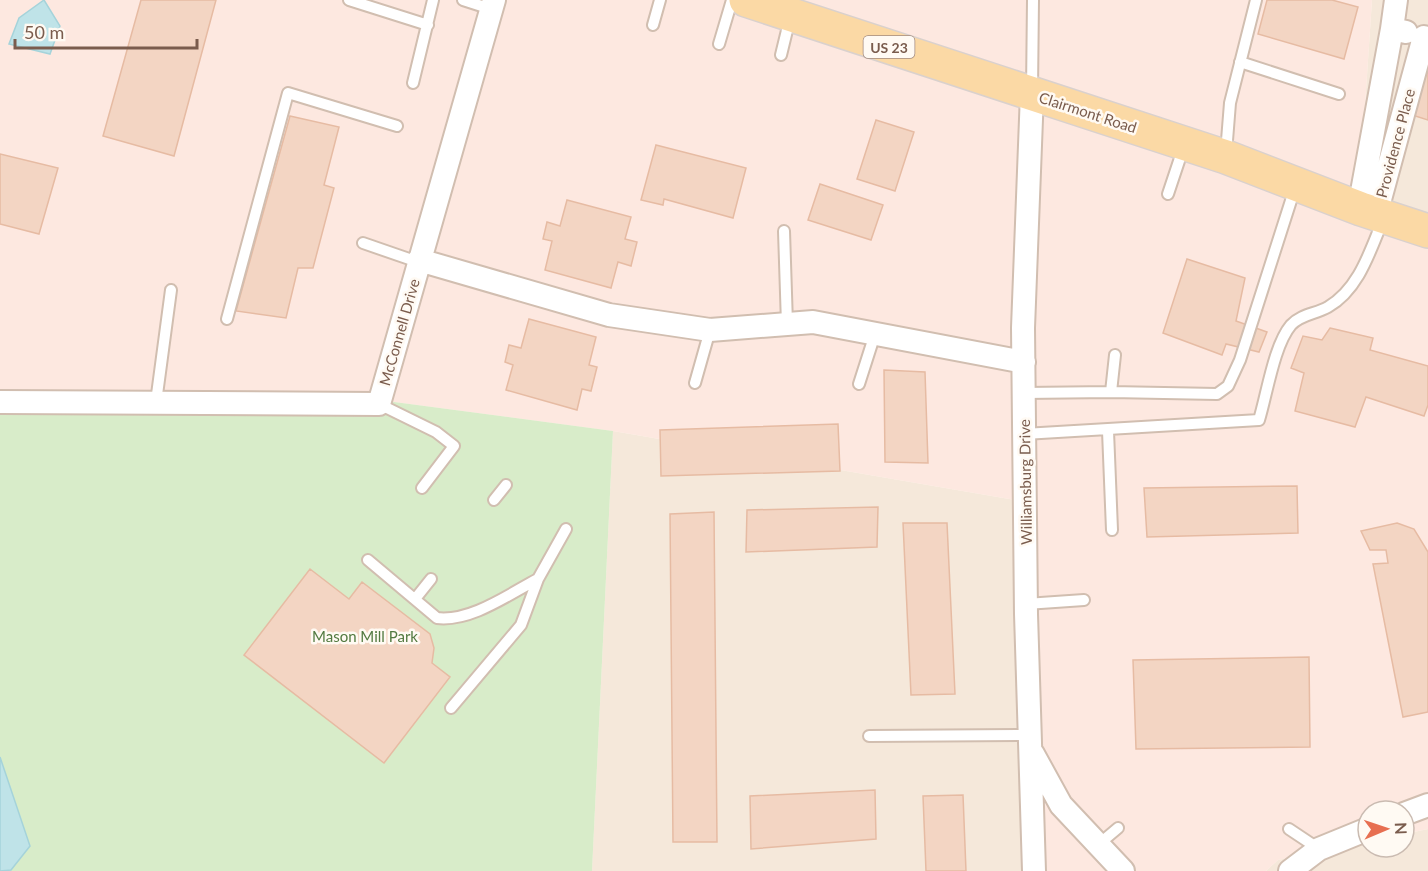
<svg xmlns="http://www.w3.org/2000/svg" width="1428" height="871" viewBox="0 0 1428 871" font-family="Lato,sans-serif">
  <style>
    .residential { fill: #f5e8da }
    .commercial { fill: #fde8e0 }
    .green { fill: #d8ecc9 }
    .water { fill: #bfe3e8; stroke: #a5d3da; stroke-width: 1.5 }
    .building { fill: #f3d5c3; stroke: #e6bba3; stroke-width: 1.5 }
    .lines { fill: none; stroke-linecap: round; stroke-linejoin: round }
    .service-casing { stroke: #d1beb0; stroke-width: 14 }
    .minor-casing { stroke: #d1beb0; stroke-width: 26 }
    .primary-casing { stroke: #dad1cd; stroke-width: 36 }
    .service { stroke: #fff; stroke-width: 10 }
    .minor { stroke: #fff; stroke-width: 22 }
    .primary { stroke: #fbd9a5; stroke-width: 33 }
    .labels { text-anchor: middle; dominant-baseline: central; stroke-width: 5; stroke-linejoin: round; paint-order: stroke }
    .shield { fill: #fffaf3; stroke: #a28b7f; stroke-width: 1.5 }
    .shield-label { font-size: 14px; font-weight: bold; fill: #7a5c4d }
    .street-label { font-size: 15px; fill: #7a5c4d; stroke: #fffaf3 }
    .park-label { font-size: 15px; fill: #537a41; stroke: #fffaf3 }
  </style>
  <rect width="100%" height="100%" fill="#fdf6ec"/>
  <path class="residential" d="M1372,0H1428V244L1357,226Z
    M613,431L1026,502L1040,871H592Z
    M1428,829V871H1266L1278,860L1368,842V847H1404V834Z"/>
  <path class="commercial" d="M0,0H1372L1357,226L1428,244V829L1404,834V811H1368V842L1278,860L1266,871H1040L1026,502L613,431L379,400L0,414Z"/>
  <path class="green" d="M379,400L613,431L592,871H0V414Z"/>
  <path class="water" d="M44,0L60,26L50,54L9,44L19,18Z
    M0,757L30,846L11,870L0,871Z"/>
  <path class="building" d="M141,0H216L174,156L103,136Z
    M1267,0H1332L1358,7L1344,59L1258,34Z
    M1428,70V120L1409,114Z
    M290,116L339,127L324,185L334,188L313,268H298L286,318L236,311Z
    M876,120L914,132L895,191L857,179Z
    M656,145L746,168L733,218L664,199L663,205L641,200Z
    M0,154L58,168L39,234L0,224Z
    M820,184L883,205L871,240L808,220Z
    M567,200L631,217L625,239L637,242L631,266L618,262L611,288L545,270L552,241L543,239L547,222L560,226Z
    M1187,259L1245,278L1236,321L1267,332L1259,352L1226,344L1222,355L1163,333Z
    M529,319L596,337L589,365L597,367L591,391L582,389L577,410L506,390L513,365L505,362L509,345L521,348Z
    M1330,328L1373,338L1370,350L1428,366V405L1424,416L1366,397L1355,427L1295,411L1304,373L1291,368L1303,336L1322,340Z
    M884,370L925,372L928,463L885,462Z
    M838,424L840,471L661,476L660,430Z
    M1297,486L1298,533L1147,537L1144,488Z
    M878,507L877,547L746,552L747,510Z
    M714,512L717,842H673L670,514Z
    M903,523H947L955,694L911,695Z
    M1397,523L1414,529L1428,552V712L1403,717L1373,564L1388,563L1386,550H1370L1361,531Z
    M310,569L349,599L362,582L430,634L434,648L432,663L450,677L384,763L244,655Z
    M1309,657L1310,747L1136,749L1133,660Z
    M875,790L876,839L751,849L750,796Z
    M963,795L966,871H926L923,796Z"/>
  <g class="lines">
    <g class="service-casing">
      <path id="service" d="M349,0L428,25
        M463,0L491,9
        M653,25L660,0
        M719,44L732,0
        M781,55L790,18
        M1240,62L1339,94
        M413,83L433,0
        M1032,90L1033,0
        M1226,153L1230,103L1256,0
        M1168,194L1184,146
        M784,231L787,324
        M363,243L418,262
        M227,319L288,93L397,126
        M695,383L710,330
        M859,384L875,334
        M1111,392L1217,394L1228,386L1240,360L1295,188
        M1024,393L1111,392L1115,355
        M156,402L171,290
        M379,404L436,432L454,446L422,488
        M1108,431L1112,530
        M1024,434L1259,420C1267,394 1274,345 1291,325C1301,314 1316,314 1328,307C1359,289 1370,251 1383,220
        M494,500L506,485
        M368,560L437,618C471,622 509,594 538,579
        M415,599L431,579
        M1026,604L1084,600
        M451,708L521,625L538,579L566,529
        M869,736L1030,735
        M1289,829L1319,849
        M1099,844L1118,828"/>
    </g>
    <g class="minor-casing">
      <path id="minor" d="M1396,0L1392,29L1406,32
        M1032,93L1023,328L1026,614L1034,871
        M1359,208L1392,29
        M1376,214L1424,37
        M419,260L609,315L710,330L813,322L1024,362
        M0,402L379,404L494,0
        M1033,754L1061,805L1123,871
        M1404,814L1428,805
        M1290,871L1319,849L1368,829"/>
    </g>
    <g class="primary-casing">
      <path id="primary" d="M746,0L1226,157L1361,209L1428,231"/>
    </g>
    <use href="#service" class="service"/>
    <use href="#minor" class="minor"/>
    <use href="#primary" class="primary"/>
  </g>
  <g class="labels">
    <rect class="shield" x="863.5" y="36" width="51" height="22" rx="4.5"/>
    <g class="shield-label">
      <text x="889" y="47">US 23</text>
    </g>
    <g class="street-label">
      <text transform="translate(1088 112) rotate(18)">Clairmont Road</text>
      <text transform="translate(1395 143) rotate(-75)">Providence Place</text>
      <text transform="translate(399 332) rotate(-74)">McConnell Drive</text>
      <text transform="translate(1025 482) rotate(-91)">Williamsburg Drive</text>
    </g>
    <g class="park-label">
      <text x="365" y="636">Mason Mill Park</text>
    </g>
  </g>
  <g transform="translate(1386 829) rotate(88)"><circle r="28" fill="#fffaf3" stroke="#cabbb1" stroke-width="1.5"/>
  <path d="M0-4.5L10 22L0 15L-10 22Z" fill="#e76f51"/>
  <text y="-9" font-size="16" font-weight="bold" text-anchor="middle" fill="#7a5c4d">N</text>
  </g>
  <path d="M15 39v9h182v-9" fill="none" stroke="#7a5c4d" stroke-width="3"/>
  <text x="24" y="39" font-size="18" fill="#7a5c4d" stroke="#fffaf3" stroke-width="4.5" paint-order="stroke">50 m</text>
</svg>
